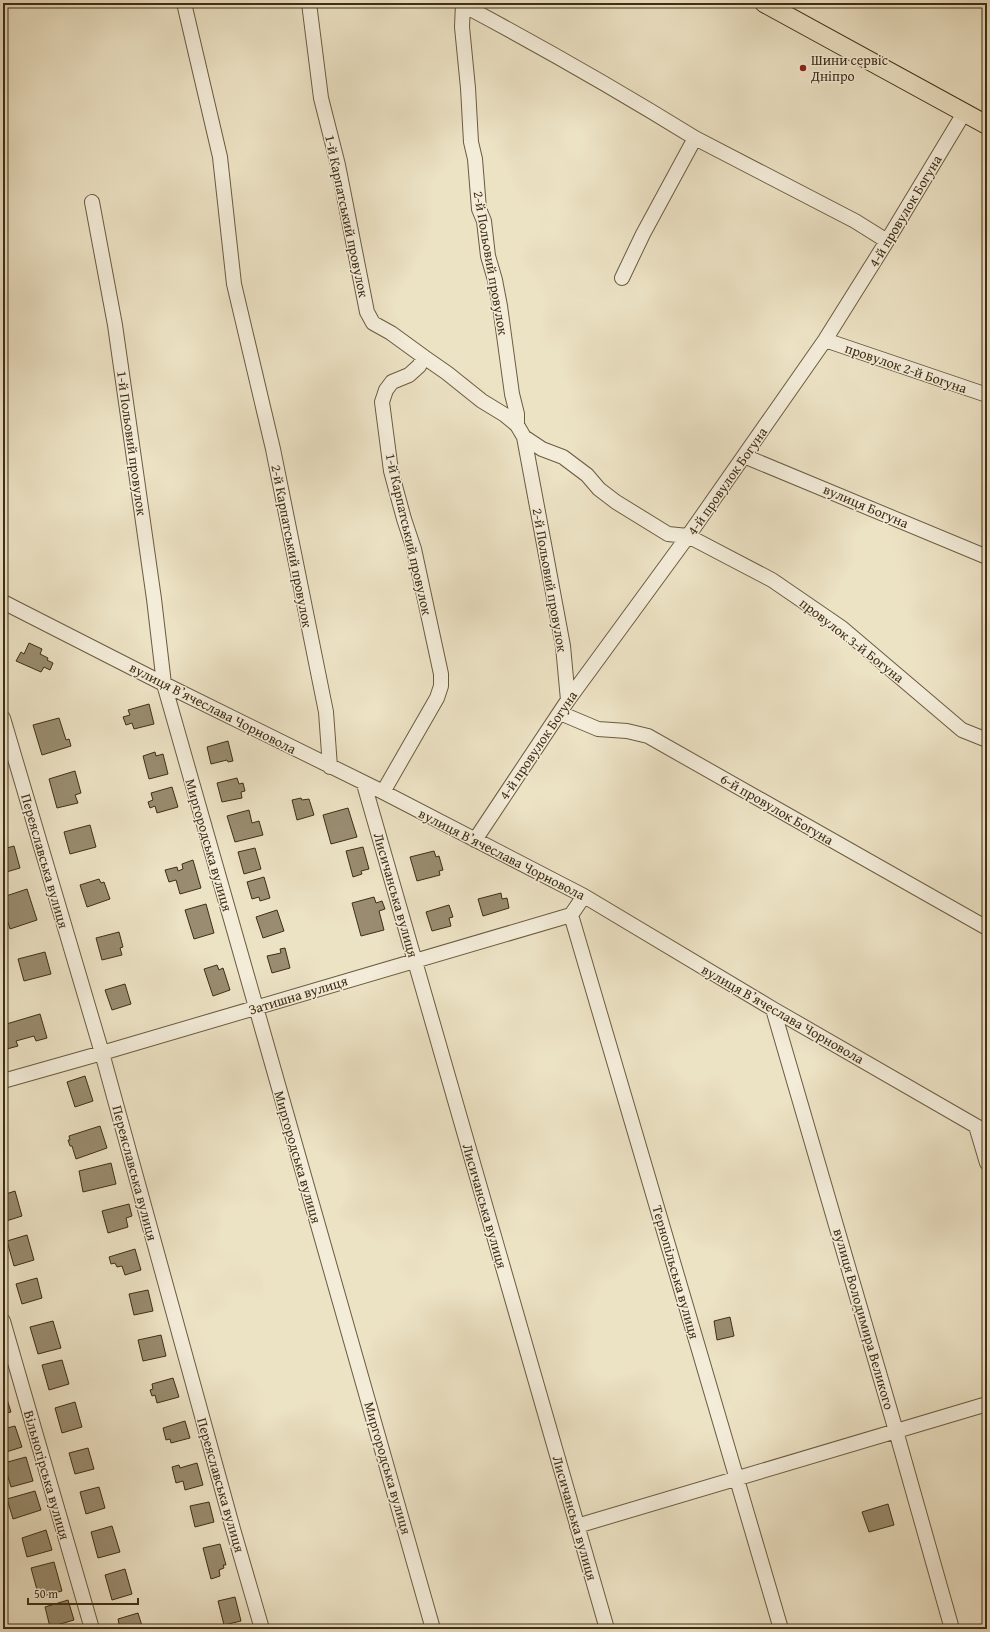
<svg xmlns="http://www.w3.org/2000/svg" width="990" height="1632" viewBox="0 0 990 1632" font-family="'Gentium Book Plus',serif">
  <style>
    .building { fill: #998c70; stroke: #402e14 }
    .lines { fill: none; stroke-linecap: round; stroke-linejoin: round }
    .minor-casing { stroke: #6b5b40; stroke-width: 16 }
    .major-casing { stroke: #402e14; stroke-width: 20 }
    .minor { stroke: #f3ecd9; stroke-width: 14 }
    .major { stroke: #ece2c4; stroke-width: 18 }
    .poi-dot { fill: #8f2418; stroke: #f3ecd9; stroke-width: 1.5 }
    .labels { text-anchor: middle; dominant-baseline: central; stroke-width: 3; stroke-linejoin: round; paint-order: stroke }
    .poi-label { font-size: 14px; fill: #402e14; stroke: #f3ecd9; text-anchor: start }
    .street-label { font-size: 14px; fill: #402e14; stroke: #f3ecd9 }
  </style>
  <rect width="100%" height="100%" fill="#ece2c4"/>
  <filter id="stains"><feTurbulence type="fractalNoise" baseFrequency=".005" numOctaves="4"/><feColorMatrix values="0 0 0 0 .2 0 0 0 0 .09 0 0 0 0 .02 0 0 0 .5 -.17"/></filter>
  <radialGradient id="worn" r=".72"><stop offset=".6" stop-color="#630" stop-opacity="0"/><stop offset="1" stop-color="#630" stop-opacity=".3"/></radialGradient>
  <path class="building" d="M29,643L42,649L40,654L48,658L47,660L53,663L50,670L44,667L41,672L16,661L21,652L24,654Z
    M149,704L154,724L134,729L132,723L126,725L123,717L130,715L128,710Z
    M59,718L66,740L69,739L71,746L42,755L33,725Z
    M228,741L233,761L228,762L227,760L211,764L207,747Z
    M155,752L156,756L163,754L168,774L149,779L143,756Z
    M75,771L81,793L75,795L78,803L57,808L49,779Z
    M237,778L239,784L243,783L245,791L241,792L242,798L222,802L217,783Z
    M172,787L178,807L157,813L155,806L150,808L148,802L153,800L151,793Z
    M301,798L302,800L309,799L314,815L297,820L292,800Z
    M348,808L357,837L331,844L323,815Z
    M249,810L252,823L259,821L263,835L235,842L227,816Z
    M90,825L96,847L70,854L64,832Z
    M14,846L20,868L3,873V849Z
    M363,847L369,869L361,871L362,874L353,877L346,851Z
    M255,848L261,869L244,874L238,852Z
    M434,851L436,857L439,856L443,870L439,871L440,875L417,881L410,857Z
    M193,860L201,888L180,894L176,880L169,882L165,870L177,867L178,871L183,869L182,864Z
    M264,877L270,898L260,901L259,897L252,899L247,882Z
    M99,879L101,883L104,882L110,899L87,907L80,885Z
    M27,889L37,920L10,929L3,906V897Z
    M501,893L502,899L507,898L509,908L483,916L478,899Z
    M374,897L376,903L382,901L385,909L379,911L384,930L361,936L352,903Z
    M206,904L214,933L194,939L185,910Z
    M449,905L453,917L449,918L451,926L432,931L426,912Z
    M277,910L284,931L263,938L256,917Z
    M119,932L123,947L120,948L122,955L102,960L96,938Z
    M285,948L290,968L272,973L267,956L281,953L280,949Z
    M45,952L51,974L24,981L18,959Z
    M217,965L219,970L223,968L230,990L213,996L204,969Z
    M125,984L131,1004L112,1010L105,990Z
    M40,1014L47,1038L36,1041L34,1036L16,1041L18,1046L7,1049L3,1035V1025Z
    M85,1076L93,1101L75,1107L67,1082Z
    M100,1126L107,1148L76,1159L72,1146H70L68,1140H70L69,1136Z
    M111,1163L116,1184L83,1192L79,1171Z
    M15,1191L22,1216L3,1222V1195Z
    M129,1204L132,1216L126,1218L128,1227L108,1233L102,1211Z
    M27,1235L34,1260L14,1266L7,1241Z
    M135,1249L141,1270L125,1275L122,1266L117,1267L115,1263L111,1264L109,1257Z
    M37,1278L42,1298L22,1304L16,1284Z
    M148,1290L153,1311L134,1315L129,1294Z
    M730,1317L734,1336L717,1340L714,1321Z
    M53,1321L61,1348L38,1354L30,1327Z
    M161,1335L166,1356L143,1361L138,1340Z
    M62,1360L69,1384L49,1390L42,1365Z
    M173,1378L179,1397L157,1403L155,1395L152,1396L150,1390L153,1389L152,1384Z
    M3,1393H5L11,1412L3,1414Z
    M75,1402L82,1427L62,1433L55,1408Z
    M185,1421L190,1438L171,1443L170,1439L166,1440L163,1428Z
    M15,1426L22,1447L3,1453V1429Z
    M88,1448L94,1469L75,1474L69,1453Z
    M26,1457L33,1481L11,1487L4,1463Z
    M197,1463L203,1485L185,1490L183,1481L176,1483L172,1467L179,1465L180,1468Z
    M99,1487L105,1508L86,1514L80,1492Z
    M35,1491L41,1510L13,1519L7,1499Z
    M209,1502L214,1522L195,1527L190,1506Z
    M888,1504L894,1525L869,1532L862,1512Z
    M112,1526L120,1552L98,1558L91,1532Z
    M46,1530L52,1550L27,1557L22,1538Z
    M220,1544L226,1565H223L224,1568L219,1570L220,1576L211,1579L203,1548Z
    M54,1562L62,1591L39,1597L31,1568Z
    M125,1569L132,1594L112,1600L105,1575Z
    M235,1597L241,1621L224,1625L218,1601Z
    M68,1600L74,1620L50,1627L45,1607Z
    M138,1613L143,1629H120L118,1619Z"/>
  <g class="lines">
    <g class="minor-casing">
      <path id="minor" d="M184,3L220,157L234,284L273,449L326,712L330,767
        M309,3L321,98L338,165L367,312L373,323L391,333L424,357L419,366L409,375L392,382L386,390L382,402L391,471L404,519L414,549L441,674V686L437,698L383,792
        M463,3L462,27L468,88L471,142L475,159L479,209L484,221L488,256L495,280L500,306L512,394L517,414V425
        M463,5C542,47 619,91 695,138
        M92,202L115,325L154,599L164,684L433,1629
        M622,278L643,234L695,138L855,221L887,241
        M825,340L987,395
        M424,357L447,373L482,401L505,415L517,425L524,437L542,449L563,457L587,475L599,489L616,502L668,534L688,536L772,580L842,628L962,730L987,740
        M524,437L563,646L568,700
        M744,456L987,557
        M3,602L164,684L383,792L584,896L773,1009L976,1126L987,1131
        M560,713L598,729L627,731L648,736L987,928
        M3,718L102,1053L233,1529L262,1629
        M364,784L607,1629
        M475,840L568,700L688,536L825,340L887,241L964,113
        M571,915L781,1629
        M773,1009L896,1431L952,1629
        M3,1081L102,1053L571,915L584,896
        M976,1126L987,1163
        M3,1321L92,1629
        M577,1526L987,1404"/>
    </g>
    <g class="major-casing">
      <path id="major" d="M764,3L987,125"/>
    </g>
    <use href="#minor" class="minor"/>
    <use href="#major" class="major"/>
  </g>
  <circle class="poi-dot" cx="803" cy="68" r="4"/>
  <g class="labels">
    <g class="poi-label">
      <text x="811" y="60">Шини сервіс<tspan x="811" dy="16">Дніпро</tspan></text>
    </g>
    <g class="street-label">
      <text transform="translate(905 211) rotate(-59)">4-й провулок Богуна</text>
      <text transform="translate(347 216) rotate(78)">1-й Карпатський провулок</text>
      <text transform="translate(491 263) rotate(80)">2-й Польовий провулок</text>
      <text transform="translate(906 368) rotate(19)">провулок 2-й Богуна</text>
      <text transform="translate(132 443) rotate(82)">1-й Польовий провулок</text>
      <text transform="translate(727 481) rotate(-55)">4-й провулок Богуна</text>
      <text transform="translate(866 506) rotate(23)">вулиця Богуна</text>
      <text transform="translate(409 534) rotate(77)">1-й Карпатський провулок</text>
      <text transform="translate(292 546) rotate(79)">2-й Карпатський провулок</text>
      <text transform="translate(550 580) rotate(80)">2-й Польовий провулок</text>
      <text transform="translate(852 640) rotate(38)">провулок 3-й Богуна</text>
      <text transform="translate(213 708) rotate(27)">вулиця Вʼячеслава Чорновола</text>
      <text transform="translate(538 745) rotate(-56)">4-й провулок Богуна</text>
      <text transform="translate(777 809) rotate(30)">6-й провулок Богуна</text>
      <text transform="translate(209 845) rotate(74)">Миргородська вулиця</text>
      <text transform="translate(502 854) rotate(27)">вулиця Вʼячеслава Чорновола</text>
      <text transform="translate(45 861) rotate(74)">Переяславська вулиця</text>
      <text transform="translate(396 895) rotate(74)">Лисичанська вулиця</text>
      <text transform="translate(298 995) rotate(-17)">Затишна вулиця</text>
      <text transform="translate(783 1014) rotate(30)">вулиця Вʼячеслава Чорновола</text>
      <text transform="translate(298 1157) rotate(74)">Миргородська вулиця</text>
      <text transform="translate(135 1173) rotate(75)">Переяславська вулиця</text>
      <text transform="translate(485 1206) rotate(74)">Лисичанська вулиця</text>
      <text transform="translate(676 1272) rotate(74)">Тернопільська вулиця</text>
      <text transform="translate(864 1319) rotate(74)">вулиця Володимира Великого</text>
      <text transform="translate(388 1468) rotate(74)">Миргородська вулиця</text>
      <text transform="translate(47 1475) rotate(74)">Вільногірська вулиця</text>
      <text transform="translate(221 1485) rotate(74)">Переяславська вулиця</text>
      <text transform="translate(575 1518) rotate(74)">Лисичанська вулиця</text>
    </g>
  </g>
  <rect width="990" height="1632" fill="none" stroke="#ece2c4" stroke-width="16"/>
  <rect x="4" y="4" width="982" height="1624" fill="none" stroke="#402e14" stroke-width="2"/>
  <rect x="8" y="8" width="974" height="1616" fill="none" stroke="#402e14"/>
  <path d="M28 1598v6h110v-6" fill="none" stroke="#402e14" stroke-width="2"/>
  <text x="34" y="1598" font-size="12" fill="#402e14" stroke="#f3ecd9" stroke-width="3" paint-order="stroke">50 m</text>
  <rect width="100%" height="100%" filter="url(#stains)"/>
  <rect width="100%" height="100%" fill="url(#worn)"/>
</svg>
